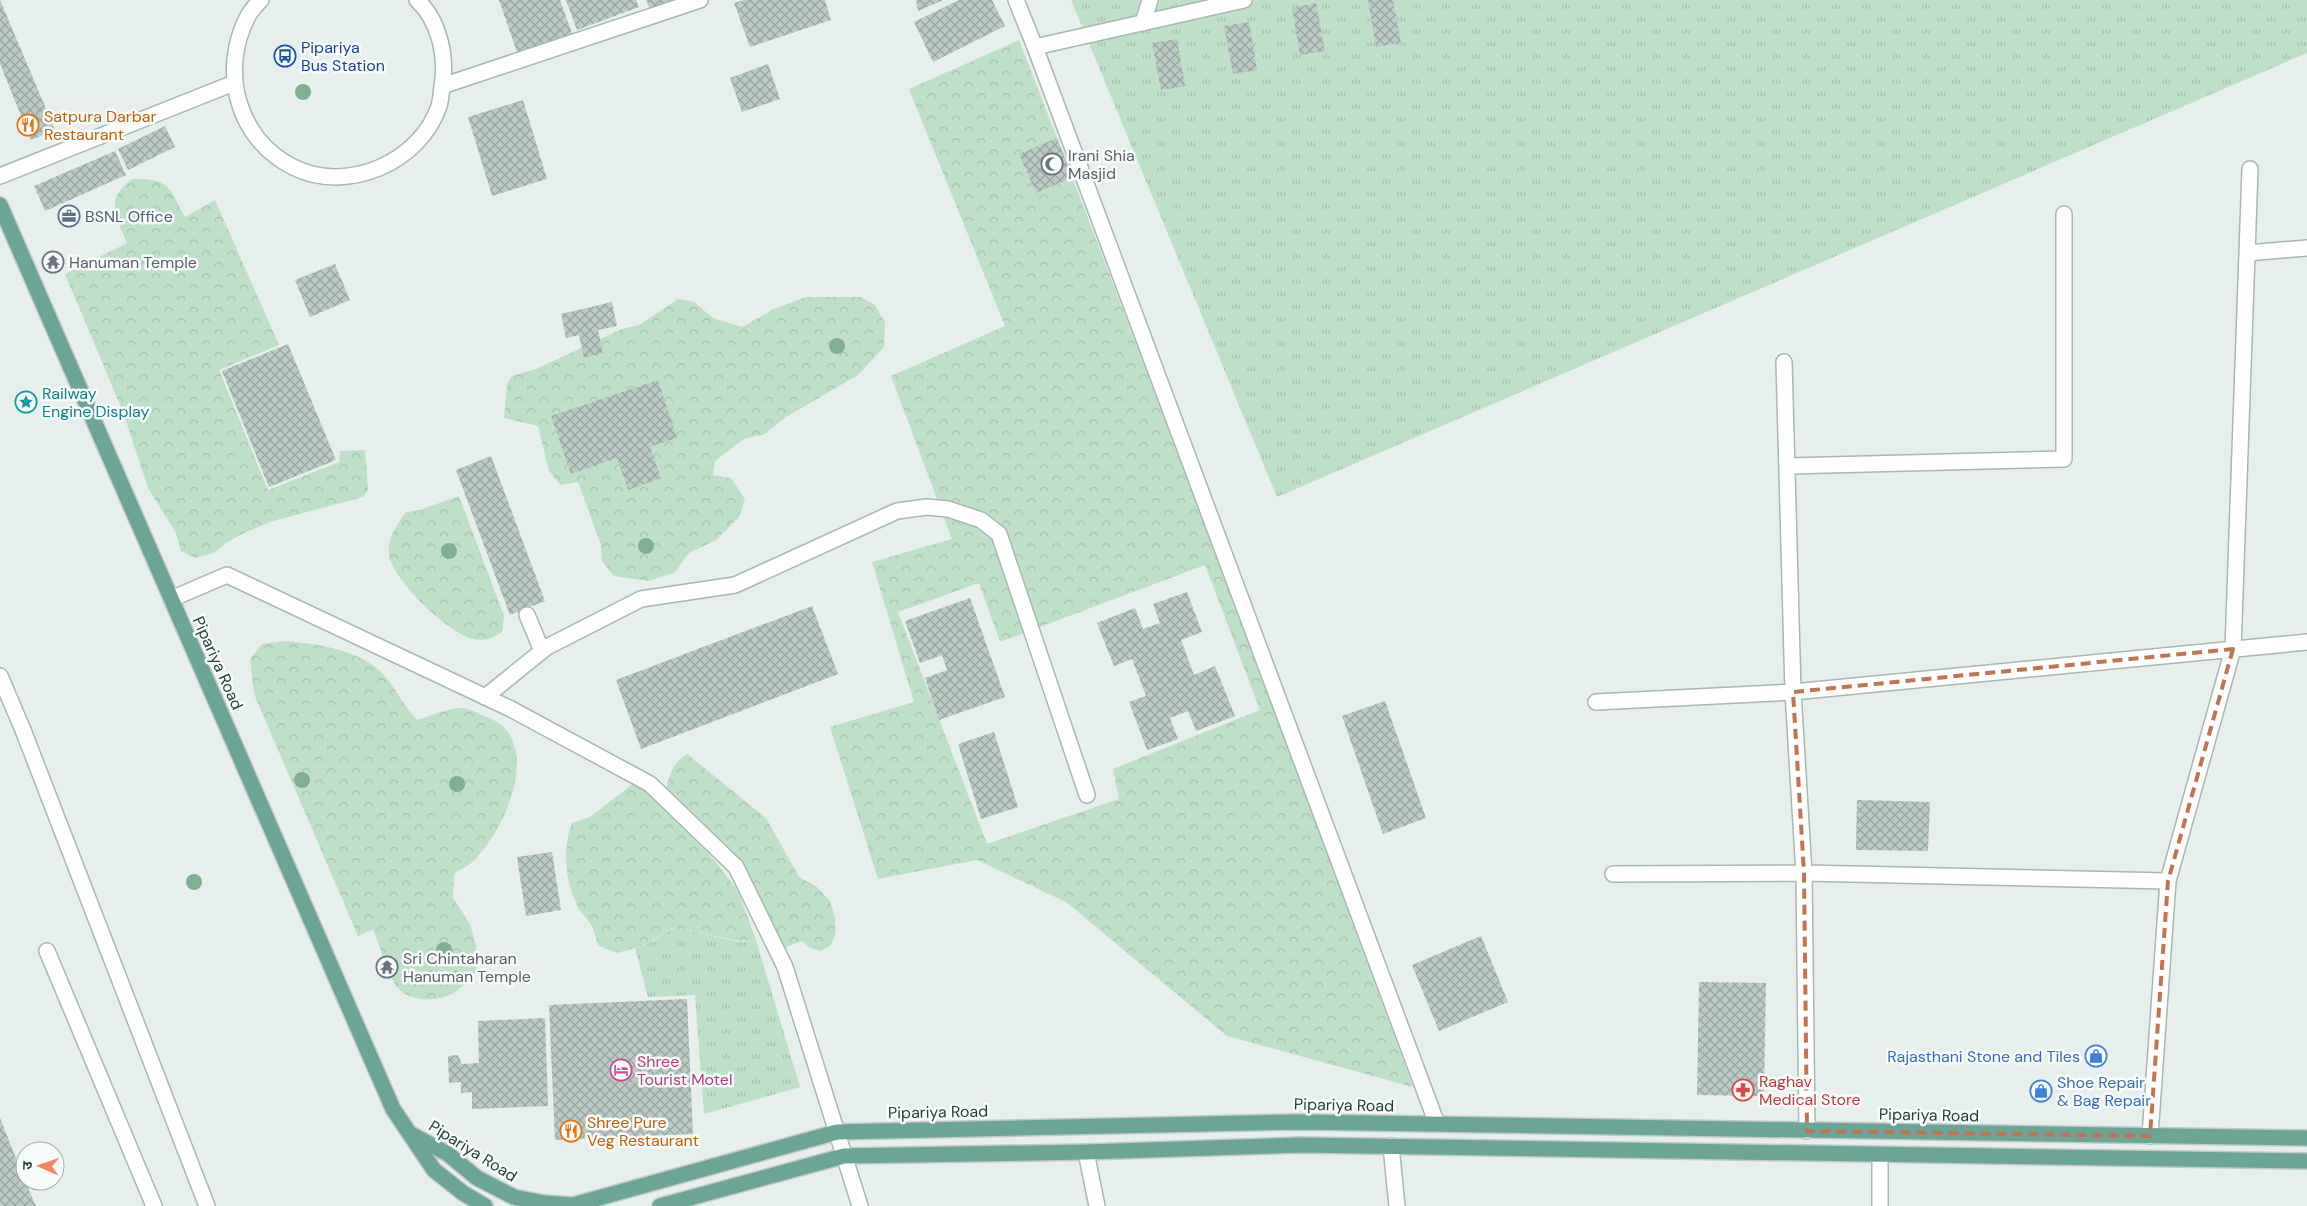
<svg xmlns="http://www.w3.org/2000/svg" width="2307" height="1206" viewBox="0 0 2307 1206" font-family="'DM Sans','Noto Sans Devanagari',sans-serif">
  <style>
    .grass { fill: url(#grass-tufts) }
    .forest { fill: url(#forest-crowns); fill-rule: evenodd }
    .building { fill: url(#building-cross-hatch) }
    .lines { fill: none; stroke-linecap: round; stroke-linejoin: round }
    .lane-casing { stroke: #a8b8b2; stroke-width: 18 }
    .street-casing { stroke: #a8b8b2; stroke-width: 18 }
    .primary-casing { stroke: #c2cac8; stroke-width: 18 }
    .lane { stroke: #fff; stroke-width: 15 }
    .street { stroke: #fff; stroke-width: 15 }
    .primary { stroke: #6aa596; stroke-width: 15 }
    .tree { fill: #80af93 }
    .marked { fill: none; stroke: #c07456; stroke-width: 4; stroke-dasharray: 10 6; stroke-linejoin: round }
    .labels { text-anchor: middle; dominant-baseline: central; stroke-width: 5; stroke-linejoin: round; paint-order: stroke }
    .transit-label { font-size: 16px; fill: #164399; stroke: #f7fbf9; text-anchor: start }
    .food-label { font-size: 16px; fill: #c56008; stroke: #f7fbf9; text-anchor: start }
    .worship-label { font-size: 16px; fill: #5b616d; stroke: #f7fbf9; text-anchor: start }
    .service-label { font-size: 16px; fill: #4e5e75; stroke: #f7fbf9; text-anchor: start }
    .culture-label { font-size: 16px; fill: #0d838f; stroke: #f7fbf9; text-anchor: start }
    .street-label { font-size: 16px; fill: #24423a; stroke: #f7fbf9 }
    .shop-label { font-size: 16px; fill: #366cbe; stroke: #f7fbf9; text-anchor: end }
    .hotel-label { font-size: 16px; fill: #b23c85; stroke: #f7fbf9; text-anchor: start }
    .health-label { font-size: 16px; fill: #be3a42; stroke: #f7fbf9; text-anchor: start }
  </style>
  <defs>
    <pattern id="grass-tufts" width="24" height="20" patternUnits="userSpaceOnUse" patternTransform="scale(1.25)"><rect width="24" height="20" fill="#bfe0c8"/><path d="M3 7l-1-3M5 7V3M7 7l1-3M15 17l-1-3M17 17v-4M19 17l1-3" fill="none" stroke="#a4c1ad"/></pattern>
    <pattern id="forest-crowns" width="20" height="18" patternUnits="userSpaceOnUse" patternTransform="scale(1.25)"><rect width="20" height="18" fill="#bfe0c8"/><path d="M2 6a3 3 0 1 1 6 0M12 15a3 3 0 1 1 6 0" fill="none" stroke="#a4c1ad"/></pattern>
    <pattern id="building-cross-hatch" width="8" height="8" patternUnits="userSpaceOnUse" patternTransform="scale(1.25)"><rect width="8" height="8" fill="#bbcac4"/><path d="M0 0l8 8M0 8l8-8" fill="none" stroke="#98a6a0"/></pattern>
  </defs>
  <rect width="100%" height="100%" fill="#e6efeb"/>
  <path class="grass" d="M1071,0H2307V53L1277,497Z
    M674,928L741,942L756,940L800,1087L704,1114L695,995L648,997L635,948L643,946Z"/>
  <path class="forest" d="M1019,40C1154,387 1285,736 1413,1087L1227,1036L1066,902L977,860L878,879L830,727L914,702L872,562L952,539L891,376L1005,326L909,89ZM1205,565L1260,710L1113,769L1119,799L987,844L898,612L979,583L1000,642Z
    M132,179C171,179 168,186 185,217L215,200L279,345L219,370L268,490L339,462L340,451L365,450L368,490L363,497L270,522L244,533L226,543L214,553L195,558L181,551L176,533L148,488L123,412L65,274L127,243C116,216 104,200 132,179Z
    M806,297H861L875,305L885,323L884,347L858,375L786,417L765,434L744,439L715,461L713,475L731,478L745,499L739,517L716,540L689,553L674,573L648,581L614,576L602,561L601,545L578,482L560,485L549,471L538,426L504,418L507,384L512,376L536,369L622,329L639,325L678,299L694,302L713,318L742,327L774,309Z
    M459,496L504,616L502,632C493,638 485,642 473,639C449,634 392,580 389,554C387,538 397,525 406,512L420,510Z
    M286,641C316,644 357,649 380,671C392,682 404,706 417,720C431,716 447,708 462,708C469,708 480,715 487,717C547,740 504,834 470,864C465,868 459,870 454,874L453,898L470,924L476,946L477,971C471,977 463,987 455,992C439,1002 410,1003 397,987C389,977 379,943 373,929L358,936L254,694L250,659L262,644Z
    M687,754L766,818L799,877L817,887L830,901L835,918V936L830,946L820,951L810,948L802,941L781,949L742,861L666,789C670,773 673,763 687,754Z
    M634,783L654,796L715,861L738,891L756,940L741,941L673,928L642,946L617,953L598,945C596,938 594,929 590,923C586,917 581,913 578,907C565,883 562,848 572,823L590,817Z"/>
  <path class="building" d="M0,0L55,130L31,140L0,64Z
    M499,0H560L573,36L518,55Z
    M566,0H636L639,7L577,30Z
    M646,0H673L650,9Z
    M744,0H825L831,20L750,47L734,3Z
    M916,0H943L918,11Z
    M959,0H992L1005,26L933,62L914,22Z
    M1368,0H1393L1401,43L1376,47Z
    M1316,3L1325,51L1300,55L1292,8Z
    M1249,22L1257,70L1233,74L1224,26Z
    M1177,39L1185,86L1161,90L1152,43Z
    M768,64L780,99L742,112L730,78Z
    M523,100L547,179L492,196L468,117Z
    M165,126L175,147L128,170L118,149Z
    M1057,138L1073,177L1036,193L1019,154Z
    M115,151L126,175L45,211L34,186Z
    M335,264L350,300L310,317L295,280Z
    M612,302L617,326L598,330L603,353L584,358L579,335L566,338L561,314Z
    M288,344L336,460L269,487L222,371Z
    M658,380L677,438L650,447L661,478L628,490L617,458L571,474L551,416Z
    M491,456L545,601L510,615L456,470Z
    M1187,592L1202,632L1181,640L1194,675L1215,666L1235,716L1196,731L1188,711L1170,718L1178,739L1147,750L1129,702L1146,696L1132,659L1114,666L1097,623L1135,608L1143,629L1160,623L1153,604Z
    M970,598L1005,697L939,720L925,678L947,670L942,655L920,663L905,621Z
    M812,606L838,674L641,749L616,680Z
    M1385,701L1426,818L1383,834L1342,716Z
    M994,732L1018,807L981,819L958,744Z
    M1857,800L1930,802L1928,851L1856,850Z
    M552,852L561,910L526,916L517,857Z
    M1481,936L1508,1002L1439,1031L1412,965Z
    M1699,982L1766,983L1764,1096L1697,1095Z
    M687,999L693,1134L555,1140L549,1005Z
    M545,1018L548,1106L472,1109V1092L461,1093V1082L449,1083L448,1056L458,1055L462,1064L479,1063L478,1021Z
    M0,1118L25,1181L36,1206H0Z"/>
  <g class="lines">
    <g class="lane-casing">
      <path id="lane" d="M261,0C256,5 250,11 247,18C220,71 237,139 293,167C346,194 420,163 439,106C441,100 441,93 442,87C447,58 440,21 417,0
        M1143,23L1150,0
        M1035,47L1244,0
        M442,86L700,0
        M0,176L234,83
        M0,676L23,730
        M47,951L154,1206
        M1086,1152L1097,1206
        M1880,1154V1206"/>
    </g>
    <g class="street-casing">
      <path id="street" d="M1016,0L1035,47L1437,1124
        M2247,253L2307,248
        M1784,362L1793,692L1804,873L1807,1131
        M1788,466L2064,459V214
        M171,599L227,575L511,709L650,784L736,867L785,967L860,1206
        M527,615L542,651
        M485,697L547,647L641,599L735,585L897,511L927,507L948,509L981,520L999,534L1087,795
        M1596,702L1793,692L2307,642
        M23,730L207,1206
        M1613,874L1804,873L2168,881
        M2150,1136L2168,881L2233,649L2250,169
        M1391,1146L1397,1206"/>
    </g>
    <g class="primary-casing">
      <path id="primary" d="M0,205L393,1109L434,1170L463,1193L485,1206
        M409,1133L448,1154L477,1178L514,1197L544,1203L573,1205L837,1132L1298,1122L2307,1138
        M660,1206L844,1156L1086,1152L1300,1145L2307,1161"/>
    </g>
    <use href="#lane" class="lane"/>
    <use href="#street" class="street"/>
    <use href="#primary" class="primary"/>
  </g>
  <g class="tree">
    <circle cx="303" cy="92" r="8"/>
    <circle cx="837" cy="346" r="8"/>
    <circle cx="646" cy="546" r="8"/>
    <circle cx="449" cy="551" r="8"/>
    <circle cx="302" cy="780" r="8"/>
    <circle cx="457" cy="784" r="8"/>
    <circle cx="194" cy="882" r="8"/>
    <circle cx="444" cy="950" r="8"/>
  </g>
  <path class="marked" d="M2233,649L2168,881L2150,1136L1807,1131L1804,873L1793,692Z"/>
  <defs>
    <g id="bus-ring" transform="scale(1.125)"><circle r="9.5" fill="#f7fbf9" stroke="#1a4fb4" stroke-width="1.5"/><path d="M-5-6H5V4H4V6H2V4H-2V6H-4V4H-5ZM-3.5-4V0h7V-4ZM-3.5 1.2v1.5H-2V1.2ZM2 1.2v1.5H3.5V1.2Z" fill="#1a4fb4"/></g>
    <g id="restaurant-ring" transform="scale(1.125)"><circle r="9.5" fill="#f7fbf9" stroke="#e8710a" stroke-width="1.5"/><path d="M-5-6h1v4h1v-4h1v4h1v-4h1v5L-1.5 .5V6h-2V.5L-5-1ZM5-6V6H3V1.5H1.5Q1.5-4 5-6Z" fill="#e8710a"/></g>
    <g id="mosque-ring" transform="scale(1.125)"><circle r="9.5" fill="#f7fbf9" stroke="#6b7280" stroke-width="1.5"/><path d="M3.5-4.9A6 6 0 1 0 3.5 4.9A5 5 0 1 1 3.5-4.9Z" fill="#6b7280"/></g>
    <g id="office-ring" transform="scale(1.125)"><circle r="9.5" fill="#f7fbf9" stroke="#5c6f8a" stroke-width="1.5"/><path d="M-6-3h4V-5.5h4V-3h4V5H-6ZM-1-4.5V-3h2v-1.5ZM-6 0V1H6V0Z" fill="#5c6f8a"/></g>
    <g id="temple-ring" transform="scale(1.125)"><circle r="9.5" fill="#f7fbf9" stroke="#6b7280" stroke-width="1.5"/><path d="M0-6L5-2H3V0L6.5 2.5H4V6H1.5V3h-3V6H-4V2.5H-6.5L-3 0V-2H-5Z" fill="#6b7280"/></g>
    <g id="sight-ring" transform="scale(1.125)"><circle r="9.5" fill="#f7fbf9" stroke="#0f9aa8" stroke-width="1.5"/><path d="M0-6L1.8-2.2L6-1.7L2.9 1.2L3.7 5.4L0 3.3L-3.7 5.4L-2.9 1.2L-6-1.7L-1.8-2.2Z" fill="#0f9aa8"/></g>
    <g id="shop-ring" transform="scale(1.125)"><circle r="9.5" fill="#f7fbf9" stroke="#3f7fe0" stroke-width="1.5"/><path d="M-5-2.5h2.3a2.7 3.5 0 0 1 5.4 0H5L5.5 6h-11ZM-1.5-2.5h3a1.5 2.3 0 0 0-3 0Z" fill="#3f7fe0"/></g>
    <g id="hotel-ring" transform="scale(1.125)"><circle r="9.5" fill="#f7fbf9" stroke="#d1479c" stroke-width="1.5"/><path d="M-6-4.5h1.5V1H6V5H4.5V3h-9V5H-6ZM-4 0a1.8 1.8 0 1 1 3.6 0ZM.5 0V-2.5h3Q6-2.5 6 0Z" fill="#d1479c"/></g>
    <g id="pharmacy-ring" transform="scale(1.125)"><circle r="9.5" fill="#f7fbf9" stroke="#e0444e" stroke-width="1.5"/><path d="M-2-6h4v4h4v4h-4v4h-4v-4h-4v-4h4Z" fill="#e0444e"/></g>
  </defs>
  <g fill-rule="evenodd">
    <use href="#bus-ring" x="285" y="56"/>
    <use href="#restaurant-ring" x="28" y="125"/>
    <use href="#mosque-ring" x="1052" y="164"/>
    <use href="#office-ring" x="69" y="216"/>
    <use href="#temple-ring" x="53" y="262"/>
    <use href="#sight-ring" x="26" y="402"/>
    <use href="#temple-ring" x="387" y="967"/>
    <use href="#shop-ring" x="2096" y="1056"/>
    <use href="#hotel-ring" x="621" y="1070"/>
    <use href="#pharmacy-ring" x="1743" y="1090"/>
    <use href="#shop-ring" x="2041" y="1091"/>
    <use href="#restaurant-ring" x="571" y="1131"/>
  </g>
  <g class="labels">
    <g class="transit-label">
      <text x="301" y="47">Pipariya<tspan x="301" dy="18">Bus Station</tspan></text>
    </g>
    <g class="food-label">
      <text x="44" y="116">Satpura Darbar<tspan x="44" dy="18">Restaurant</tspan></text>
      <text x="587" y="1122">Shree Pure<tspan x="587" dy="18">Veg Restaurant</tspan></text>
    </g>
    <g class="worship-label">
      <text x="1068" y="155">Irani Shia<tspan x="1068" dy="18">Masjid</tspan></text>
      <text x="69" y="262">Hanuman Temple</text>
      <text x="403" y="958">Sri Chintaharan<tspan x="403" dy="18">Hanuman Temple</tspan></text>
    </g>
    <g class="service-label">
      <text x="85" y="216">BSNL Office</text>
    </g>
    <g class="culture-label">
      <text x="42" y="393">Railway<tspan x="42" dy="18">Engine Display</tspan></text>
    </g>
    <g class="street-label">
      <text transform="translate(218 663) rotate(66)">Pipariya Road</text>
      <text transform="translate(1344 1105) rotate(1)">Pipariya Road</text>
      <text transform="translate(938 1112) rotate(-1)">Pipariya Road</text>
      <text transform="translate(1929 1115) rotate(1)">Pipariya Road</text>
      <text transform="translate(473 1151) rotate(32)">Pipariya Road</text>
    </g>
    <g class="shop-label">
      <text x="2080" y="1056">Rajasthani Stone and Tiles</text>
      <text x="2057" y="1082" text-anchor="start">Shoe Repair<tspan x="2057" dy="18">&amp; Bag Repair</tspan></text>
    </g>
    <g class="hotel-label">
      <text x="637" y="1061">Shree<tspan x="637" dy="18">Tourist Motel</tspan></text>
    </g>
    <g class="health-label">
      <text x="1759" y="1081">Raghav<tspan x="1759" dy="18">Medical Store</tspan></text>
    </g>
  </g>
  <g transform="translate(40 1166) rotate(272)"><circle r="24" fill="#f7fbf9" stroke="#a3b1ad"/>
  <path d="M0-4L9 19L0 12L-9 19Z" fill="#f4845f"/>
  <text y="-8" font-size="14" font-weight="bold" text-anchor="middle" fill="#24423a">उ</text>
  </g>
</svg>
